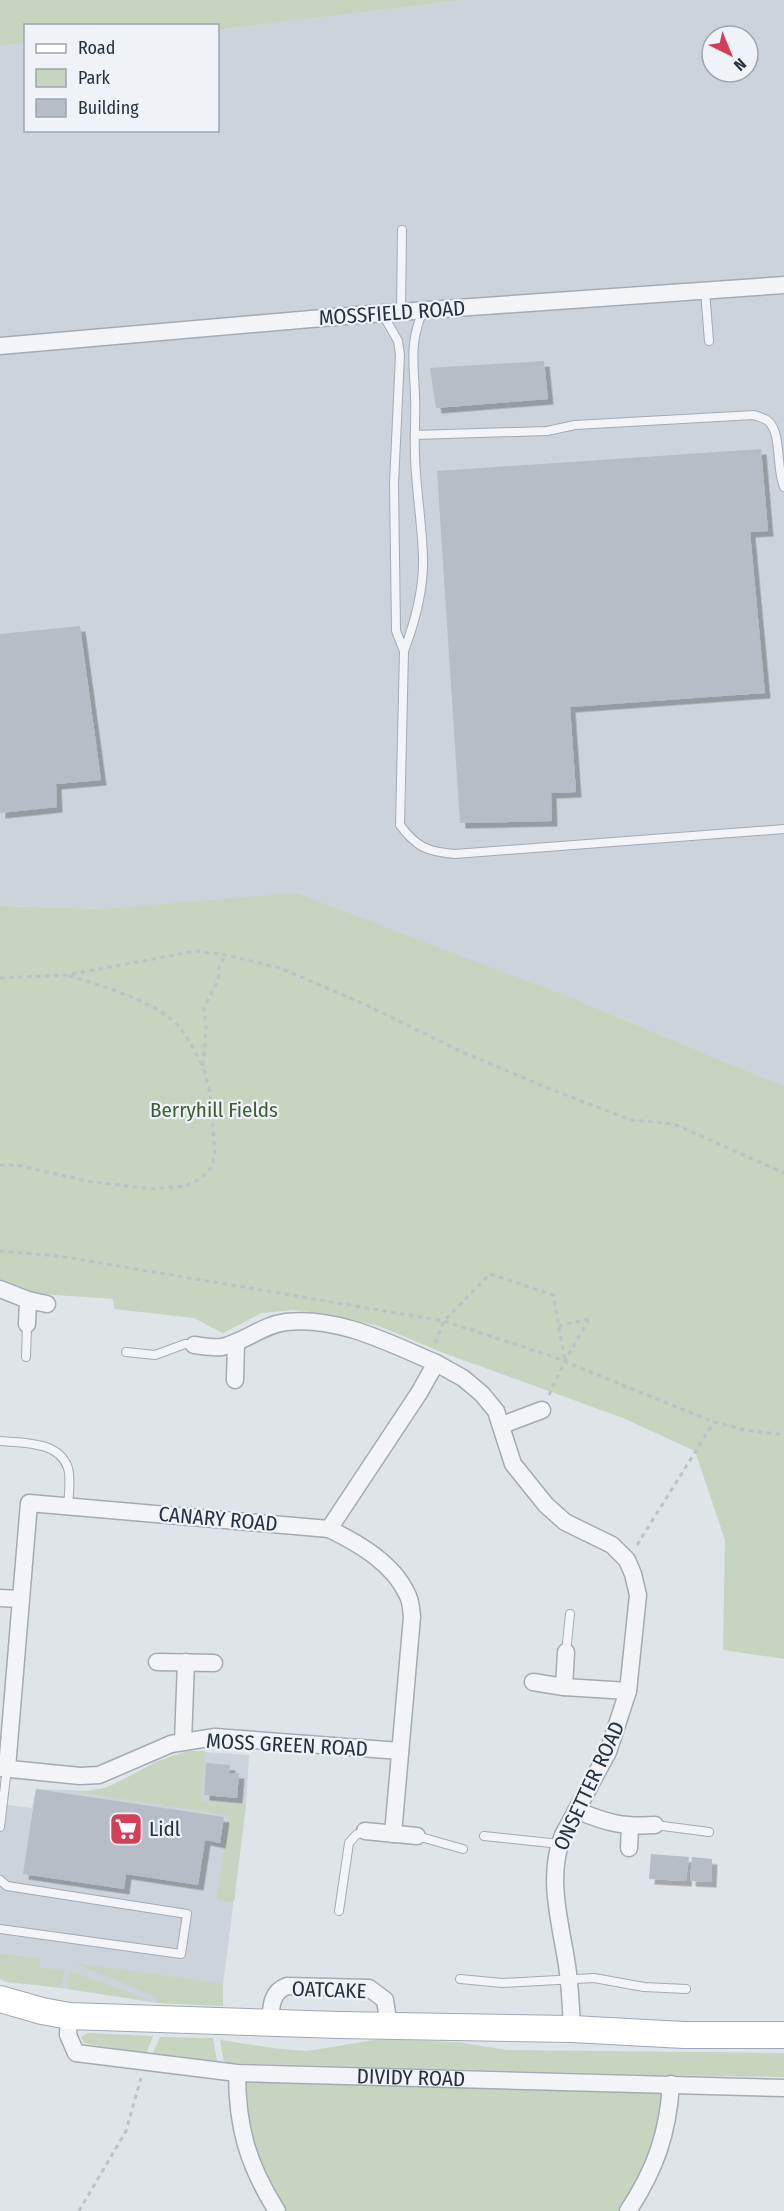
<svg xmlns="http://www.w3.org/2000/svg" width="784" height="2211" viewBox="0 0 784 2211" font-family="'Fira Sans Condensed',sans-serif">
  <style>
    .built { fill: #cdd3db; fill-rule: evenodd }
    .green { fill: #c6d4c0 }
    .building { fill: #b6bdc6; filter: url(#shadow) }
    .lines { fill: none; stroke-linecap: round; stroke-linejoin: round }
    .lane-casing { stroke: #a4abb3; stroke-width: 10 }
    .street-casing { stroke: #a4abb3; stroke-width: 19 }
    .primary-casing { stroke: #9ea8b6; stroke-width: 28 }
    .path { stroke: #bdc2c8; stroke-width: 3; stroke-dasharray: 4.5 4.5; stroke-linecap: butt }
    .lane { stroke: #f2f4f7; stroke-width: 8 }
    .street { stroke: #f2f4f7; stroke-width: 16 }
    .primary { stroke: #fff; stroke-width: 26 }
    .labels { text-anchor: middle; dominant-baseline: central; stroke-width: 4.5; stroke-linejoin: round; paint-order: stroke }
    .street-label { font-size: 21px; fill: #273241; stroke: #eff2f7 }
    .park-label { font-size: 21px; fill: #3d5e34; stroke: #eff2f7 }
    .poi-label { font-size: 21px; fill: #273241; stroke: #eff2f7; text-anchor: start }
  </style>
  <defs>
    <filter id="shadow"><feDropShadow dx="5.5" dy="5.5" stdDeviation="0" flood-color="#0004"/></filter>
  </defs>
  <rect width="100%" height="100%" fill="#dfe4e9"/>
  <path class="built" d="M464,0H784V1086L579,1001L106,909L0,906V46L25,43L26,130H218V30ZM712,36H748V72H712Z
    M189,1751L249,1755L246,1805L223,1984V2006L157,2003L61,1988L64,1970L39,1967L40,1958L0,1953V1804L32,1808L36,1789L94,1791L111,1786L155,1762Z"/>
  <path class="green" d="M0,0H464L218,30V26H26L25,43L0,46Z
    M296,893L579,1001L784,1086V1659L723,1650L725,1540L695,1451L623,1418L441,1352L379,1326L328,1314L293,1310L262,1313L223,1333L194,1318L114,1309L113,1299L0,1291V906L106,909Z
    M189,1751H205L201,1801L246,1805L234,1902L217,1900L228,1815L70,1791C84,1791 99,1791 112,1785C138,1774 160,1758 189,1751Z
    M0,1953L40,1958V1967L65,1970L61,1988L6,1982L0,1979Z
    M74,1963L223,1984V2006L157,2003V1997Z
    M70,1971L152,2001L67,1989Z
    M88,2033L153,2036L146,2054L84,2043L81,2037Z
    M160,2037L213,2038L217,2061L152,2055Z
    M380,2039L456,2042L507,2050L784,2053V2077L661,2075L224,2063L220,2040L280,2049L307,2051Z
    M237,2073L671,2084L669,2112L628,2211H282L255,2172Z"/>
  <path class="building" d="M544,361L548,399L436,408L430,368Z
    M761,449L768,531L750,532L765,693L570,707L576,792L551,793L552,821L460,823L437,471Z
    M80,626L101,780L56,784L57,807L0,813V634Z
    M206,1763L230,1765L229,1773H239L237,1798L204,1795Z
    M36,1789L224,1817L220,1843L205,1840L198,1885L126,1874L124,1889L23,1874Z
    M651,1854L689,1857L686,1881L649,1879Z
    M692,1857L712,1859L711,1882L690,1881Z"/>
  <g class="lines">
    <g class="lane-casing">
      <path id="lane" d="M705,291L709,341
        M423,311C409,343 414,363 415,396C416,416 414,436 415,456C416,490 422,523 423,557C424,589 415,622 404,651L400,825C416,847 428,852 455,854L784,829
        M401,312L402,230
        M382,313L398,341L400,355L394,484L396,631L404,651
        M415,435L547,431L575,425L754,415C759,417 764,418 768,421C782,432 776,470 784,487
        M126,1352L155,1355L185,1344L194,1345
        M26,1357L27,1324
        M0,1441C23,1443 59,1441 68,1468C71,1479 69,1494 68,1506
        M566,1652L570,1614
        M655,1825L709,1832
        M0,1827L7,1768
        M417,1836L463,1849
        M484,1836L560,1844
        M0,1880L7,1886L187,1914L181,1954L0,1929
        M339,1911L349,1843L356,1835L365,1831
        M460,1979L502,1983L594,1978L644,1987L686,1989"/>
    </g>
    <g class="street-casing">
      <g id="street">
        <path d="M0,346L357,315L784,285"/>
        <path d="M0,1289L28,1300L27,1324"/>
        <path d="M28,1300L47,1304"/>
        <path d="M194,1345C203,1346 213,1348 222,1347C245,1342 262,1325 286,1322C338,1316 389,1343 436,1363"/>
        <path d="M235,1380L236,1342"/>
        <path d="M502,1425L542,1410"/>
        <path d="M329,1529L419,1393L436,1363L463,1378L482,1394L496,1411L513,1464L546,1505L565,1522L612,1545L627,1560L633,1574L638,1595L628,1691L608,1752L563,1835C547,1876 559,1917 566,1959C570,1982 571,2005 572,2029"/>
        <path d="M0,1598L20,1599"/>
        <path d="M157,1662L214,1663"/>
        <path d="M533,1682L564,1687L628,1691"/>
        <path d="M564,1687L566,1652"/>
        <path d="M183,1742L186,1662"/>
        <path d="M0,1768L80,1776L99,1775L171,1744L215,1737L400,1751"/>
        <path d="M7,1768L29,1503L329,1529C358,1543 393,1563 407,1594C411,1600 411,1609 412,1617L393,1834"/>
        <path d="M578,1811C608,1823 622,1827 655,1825"/>
        <path d="M365,1831L417,1836"/>
        <path d="M629,1848L630,1827"/>
        <path id="s1" d="M69,2016L68,2035L76,2053L237,2073L784,2088"/>
        <path d="M270,2023C271,2007 271,1992 287,1986L369,1988L385,2000L389,2026"/>
        <path d="M237,2073C237,2128 248,2165 277,2211"/>
        <path d="M628,2211C655,2170 668,2134 671,2084"/>
      </g>
    </g>
    <g class="primary-casing">
      <path id="primary" d="M0,1999L42,2011L69,2016L340,2025L572,2029L684,2035H784"/>
    </g>
    <path class="path" d="M69,976C98,984 148,1000 171,1019C186,1031 193,1049 202,1065
      M0,978L67,975L196,951L226,955L280,968L364,1004L460,1051L550,1089L631,1120L674,1124L784,1173
      M0,1165H17L87,1181L152,1189L186,1186L201,1178L211,1168L215,1153L210,1093L203,1066L206,1028L204,1008L218,981L219,965L226,956
      M0,1251L59,1256L444,1321L551,1356L714,1422L745,1430L784,1435
      M558,1326L589,1319
      M435,1343L444,1321L490,1274L553,1295L565,1361
      M549,1395L565,1361L589,1319
      M637,1545L714,1422
      M79,2211L126,2131L141,2078"/>
    <use href="#lane" class="lane"/>
    <use href="#street" class="street"/>
    <use href="#primary" class="primary"/>
  </g>
  <defs>
    <g id="supermarket-square" transform="scale(1.725)"><rect x="-9" y="-9" width="18" height="18" rx="4" fill="#d53e59" stroke="#eff2f7"/><path d="M-6-5.5h2.5l.6 2H6L4.5 2H-2.5L-4.4-4H-6ZM-1.5 3.2a1.3 1.3 0 1 0 .1 0ZM3 3.2a1.3 1.3 0 1 0 .1 0Z" fill="#fff"/></g>
  </defs>
  <g fill-rule="evenodd">
    <use href="#supermarket-square" x="126" y="1829"/>
  </g>
  <g class="labels">
    <g class="street-label">
      <text transform="translate(392 313) rotate(-4)">MOSSFIELD ROAD</text>
      <text transform="translate(218 1519) rotate(5)">CANARY ROAD</text>
      <text transform="translate(287 1745) rotate(3)">MOSS GREEN ROAD</text>
      <text transform="translate(589 1786) rotate(-65)">ONSETTER ROAD</text>
      <text transform="translate(329 1990) rotate(2)">OATCAKE</text>
      <text stroke="none"><textPath href="#s1" startOffset="375">DIVIDY ROAD</textPath></text>
    </g>
    <g class="park-label">
      <text x="214" y="1110">Berryhill Fields</text>
    </g>
    <g class="poi-label">
      <text x="149" y="1829">Lidl</text>
    </g>
  </g>
  <rect x="24" y="24" width="195" height="108" fill="#eff2f7" stroke="#9fa5ae" stroke-width="1.5"/>
  <rect x="36" y="44" width="30" height="9" fill="#ffffff" stroke="#9fa5ae" stroke-width="1.5"/>
  <text x="78" y="54" font-size="18" fill="#273241">Road</text>
  <rect x="36" y="69" width="30" height="18" fill="#c6d4c0" stroke="#9fa5ae" stroke-width="1.5"/>
  <text x="78" y="84" font-size="18" fill="#273241">Park</text>
  <rect x="36" y="99" width="30" height="18" fill="#b6bdc6" stroke="#9fa5ae" stroke-width="1.5"/>
  <text x="78" y="114" font-size="18" fill="#273241">Building</text>
  <g transform="translate(730 54) rotate(137)"><circle r="28" fill="#eff2f7" stroke="#9fa5ae" stroke-width="1.5"/>
  <path d="M0-4.5L10 22L0 15L-10 22Z" fill="#d53e59"/>
  <text y="-9" font-size="16" font-weight="bold" text-anchor="middle" fill="#273241">N</text>
  </g>
</svg>
